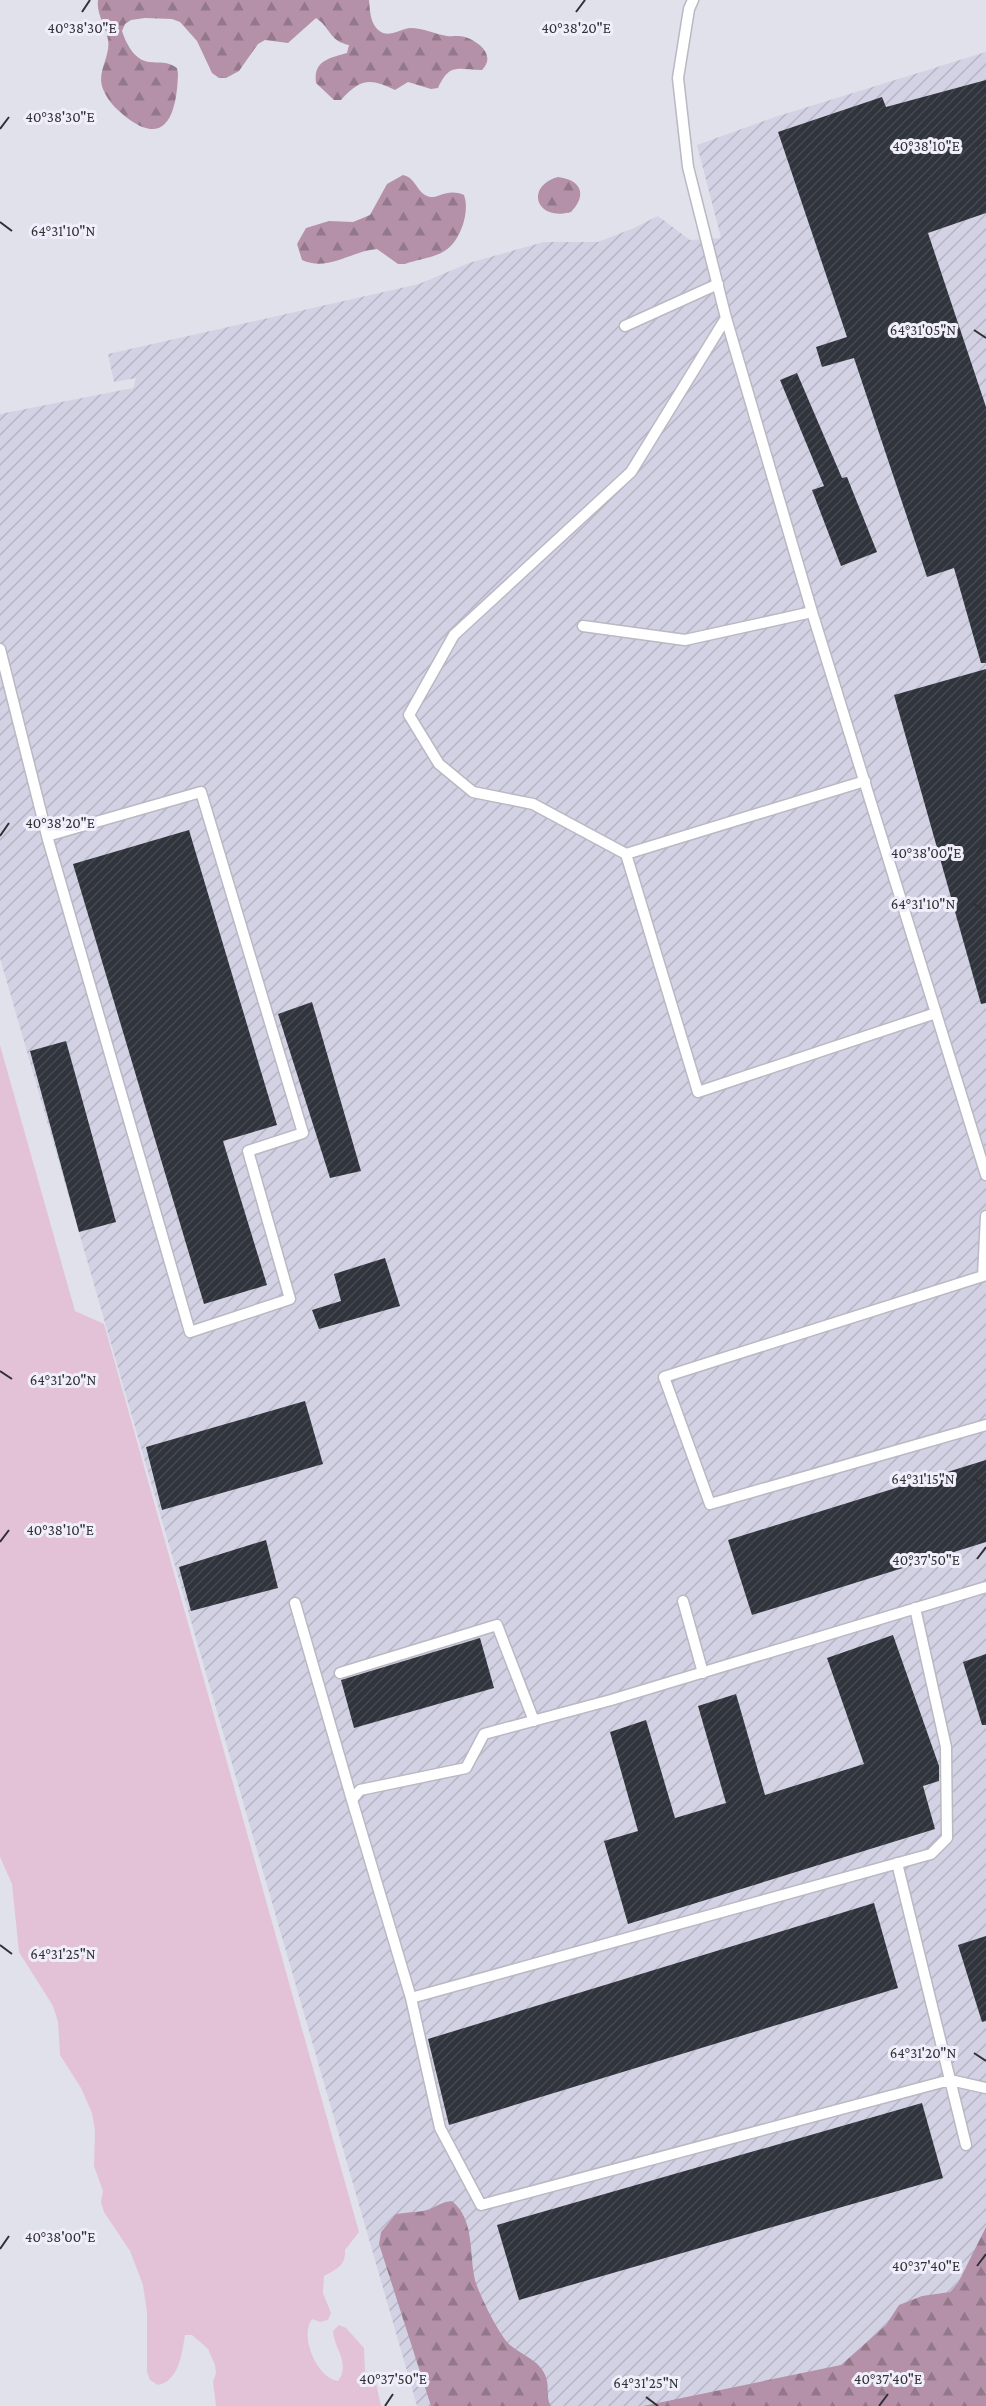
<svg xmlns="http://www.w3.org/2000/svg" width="986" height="2406" viewBox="0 0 986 2406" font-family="'Crimson Pro',serif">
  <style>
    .industrial { fill: url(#industrial-furrows) }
    .green { fill: #e3c2d8 }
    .forest { fill: url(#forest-firs) }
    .building { fill: url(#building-hatch) }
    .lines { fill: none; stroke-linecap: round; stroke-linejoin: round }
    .lane-casing { stroke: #b9b8c3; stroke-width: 13 }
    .lane { stroke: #fff; stroke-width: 10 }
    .ticks { fill: none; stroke: #313135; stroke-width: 2 }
    .ticks-label { font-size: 15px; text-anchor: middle; fill: #313135; stroke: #efeefa; stroke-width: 6; stroke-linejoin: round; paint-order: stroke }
  </style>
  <defs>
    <pattern id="industrial-furrows" width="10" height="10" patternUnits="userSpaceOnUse" patternTransform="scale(1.5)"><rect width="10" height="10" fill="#d3d2e4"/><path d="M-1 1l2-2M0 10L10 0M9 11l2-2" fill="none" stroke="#b6b5c4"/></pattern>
    <pattern id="forest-firs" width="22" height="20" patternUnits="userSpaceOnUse" patternTransform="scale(1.5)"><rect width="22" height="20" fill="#b491a8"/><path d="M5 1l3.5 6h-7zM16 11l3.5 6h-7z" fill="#93778a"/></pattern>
    <pattern id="building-hatch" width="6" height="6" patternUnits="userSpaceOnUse" patternTransform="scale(1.5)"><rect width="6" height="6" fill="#30343c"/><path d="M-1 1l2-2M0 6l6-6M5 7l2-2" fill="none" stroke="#464950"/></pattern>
  </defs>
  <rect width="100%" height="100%" fill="#e1e1ec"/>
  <path class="industrial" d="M986,52V2332L743,2406H417L0,958V414L133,388L136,378L114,382L108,354L419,284L469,263L544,242H598L634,228L658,216L690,240L721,238L697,145L775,117Z"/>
  <path class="green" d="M0,1045L75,1311L104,1324L359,2232L345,2250C346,2266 336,2269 324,2276L323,2293L331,2313L328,2320L320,2322L312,2319C299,2336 317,2378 338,2381C351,2363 334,2349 333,2331L339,2325L346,2328L364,2348L365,2371L376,2383L381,2406H216L213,2382L216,2373L215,2365L208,2349L192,2335H185C182,2353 179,2381 158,2385L150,2380L147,2372V2312L143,2285L130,2251L104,2212L101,2202L103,2191L94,2166L95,2131L92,2113L81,2088L60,2055L58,2022L53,2006L19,1952L12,1884L0,1857Z"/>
  <path class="forest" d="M98,0H369C370,11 370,27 383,33C391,36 401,29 410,28C424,28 434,34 447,36C453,37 459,35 465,37C480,42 496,56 482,70C458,70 450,62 438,88L431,89L408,82L395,90C370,78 361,78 341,100H334L316,83C313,61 329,58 347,53L349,45C329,41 331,28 316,18L288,43L265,40L258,44L239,71L226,78H219L212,73L197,41L180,22L172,19L145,18L131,20L125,24L122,31C126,43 134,60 149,62C160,63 167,61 177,68L178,74C177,105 170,148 130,120C119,112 108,102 103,89C96,72 111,56 108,40C106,26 96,14 98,0Z
    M403,175C416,178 416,191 427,196C436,201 446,187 464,195C470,211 461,240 446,250C435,258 418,259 405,264H398L377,249C351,251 328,272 302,260L297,244L306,228L329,221L353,222L370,215L387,184Z
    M558,177C582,180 587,195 571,212C535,222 525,186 558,177Z
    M452,2201C475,2220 469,2254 475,2280C479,2294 499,2335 510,2345C519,2353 533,2358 540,2367C553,2382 544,2394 551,2406H431L379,2244L381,2232L396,2214C407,2212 419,2213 430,2209C439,2205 442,2202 452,2201Z
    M986,2227V2406H643L841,2365L886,2325L899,2305L922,2296L950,2292L958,2283Z"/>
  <path class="building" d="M986,80V213L928,233L986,407V663H981L954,568L927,577L854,358L822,367L816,347L847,337L778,132L882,97L886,107Z
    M797,373L842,478L847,477L877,552L841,566L812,490L824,486L780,380Z
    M986,669V1003L981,1004L894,695Z
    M189,830L277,1125L223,1141L267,1285L204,1304L73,864Z
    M312,1002L361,1171L330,1178L278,1014Z
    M66,1041L116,1222L79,1232L30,1051Z
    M385,1258L400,1306L319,1329L312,1310L341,1301L334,1274Z
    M305,1401L323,1464L162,1510L146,1447Z
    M986,1460V1542L752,1615L728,1540Z
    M266,1540L278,1588L191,1611L179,1567Z
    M893,1635L939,1766V1781L923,1786L935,1829L628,1924L604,1841L638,1831L610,1732L646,1720L675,1818L726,1803L698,1706L736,1694L765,1795L864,1764L827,1658Z
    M480,1638L494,1688L354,1728L341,1680Z
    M986,1654V1725H982L963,1662Z
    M874,1903L898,1988L449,2125L428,2039Z
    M986,1936V2021L982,2022L958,1945Z
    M922,2103L943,2178L519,2300L497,2225Z"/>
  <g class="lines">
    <g class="lane-casing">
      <path id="lane" d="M693,0L689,9L678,78L688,167L726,318L812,612L986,1175
        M726,318L631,472L454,635L409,715L439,764L473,792L533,804L626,854L865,781
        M625,326L718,284
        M583,626L685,640L812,612
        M0,649L47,836L190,1332L290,1299L248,1151L303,1133L201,792L47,836
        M626,854L698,1092L936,1013
        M986,1216L983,1276L664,1377L710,1504L986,1425
        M986,1587L611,1700L484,1734L466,1768L360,1790L352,1800L411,1998L440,2128L481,2205L950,2080L986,2088
        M683,1601L703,1673
        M295,1603L352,1800
        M340,1673L497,1625L534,1721
        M897,1863L966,2145
        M411,1998L931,1854L947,1838L946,1747L915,1608"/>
    </g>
    <use href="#lane" class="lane"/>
  </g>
  <path class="ticks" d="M82,12L90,0M576,12L585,0M0,129L9,117M977,146L986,134M0,222L12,231M974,330L986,338M0,836L9,823M977,853L986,840M974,904L986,913M0,1371L12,1379M974,1478L986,1487M0,1542L9,1530M977,1559L986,1547M0,1945L12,1954M974,2053L986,2061M0,2249L9,2236M977,2266L986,2254M646,2397L658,2406M385,2406L393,2394M879,2406L888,2394"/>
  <g class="ticks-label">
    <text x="82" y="33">40°38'30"E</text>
    <text x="576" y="33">40°38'20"E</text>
    <text x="60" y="122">40°38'30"E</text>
    <text x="926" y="151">40°38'10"E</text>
    <text x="63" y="236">64°31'10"N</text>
    <text x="923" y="335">64°31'05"N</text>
    <text x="60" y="828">40°38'20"E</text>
    <text x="926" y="858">40°38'00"E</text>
    <text x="923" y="909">64°31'10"N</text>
    <text x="63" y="1385">64°31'20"N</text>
    <text x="923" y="1484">64°31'15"N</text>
    <text x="60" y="1535">40°38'10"E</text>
    <text x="926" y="1565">40°37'50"E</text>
    <text x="63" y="1959">64°31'25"N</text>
    <text x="923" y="2058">64°31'20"N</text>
    <text x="60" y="2242">40°38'00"E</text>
    <text x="926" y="2271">40°37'40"E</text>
    <text x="393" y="2384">40°37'50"E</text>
    <text x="888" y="2384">40°37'40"E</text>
    <text x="646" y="2388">64°31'25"N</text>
  </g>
</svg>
